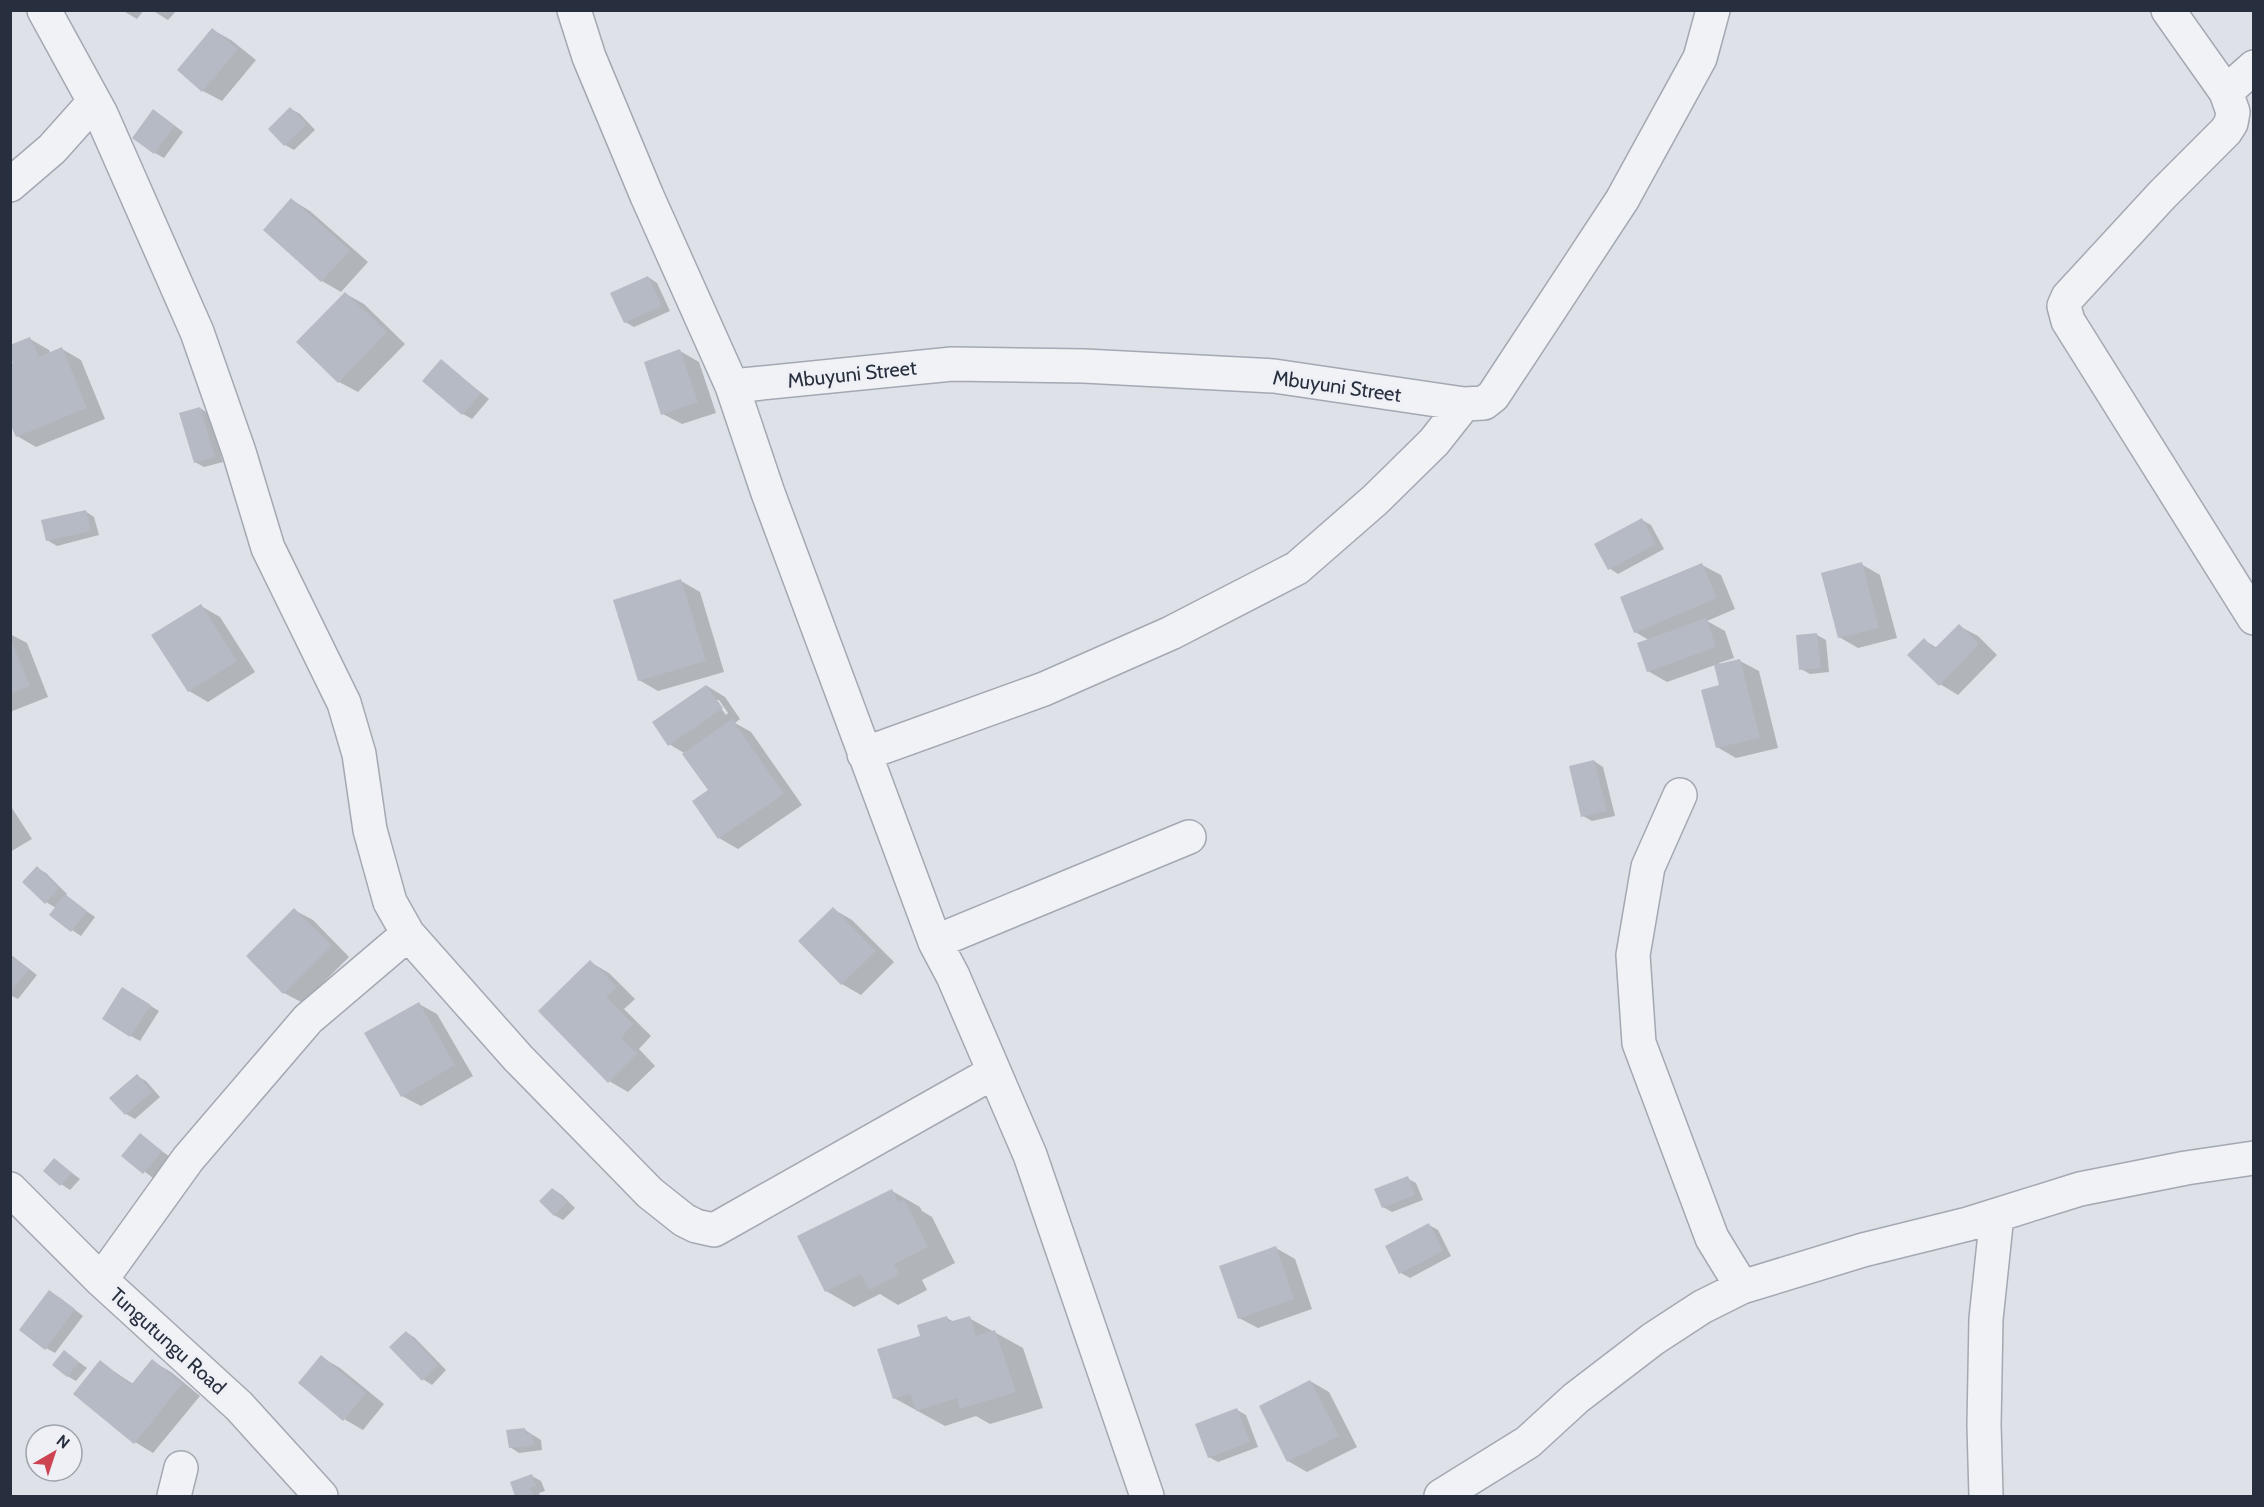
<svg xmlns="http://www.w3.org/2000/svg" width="2264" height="1507" viewBox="0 0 2264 1507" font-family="Cabin,sans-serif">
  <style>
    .shadow { fill: #0003; fill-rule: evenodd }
    .building { fill: #b5bac4 }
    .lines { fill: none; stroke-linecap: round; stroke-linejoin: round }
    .street-casing { stroke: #a3a8b2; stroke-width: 36 }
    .street { stroke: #f1f2f6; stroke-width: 33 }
    .labels { text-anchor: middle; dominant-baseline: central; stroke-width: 6; stroke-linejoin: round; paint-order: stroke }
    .street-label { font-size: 20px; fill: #272f3e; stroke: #eef0f5 }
  </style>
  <rect width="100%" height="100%" fill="#dee1e8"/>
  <path class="shadow" d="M122,10H144L137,19Z
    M152,10H177L168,20Z
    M213,30L231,40L256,60L222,101L203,91L179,70Z
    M291,109L300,114L315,130L294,150L285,145Z
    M162,116L183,132L164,158L155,153Z
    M292,200L310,211L368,262L341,292L322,281L265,230Z
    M648,277L657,283L670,311L634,327L625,322Z
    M346,294L364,304L405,344L358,392L339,382Z
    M30,339L49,350L51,353L62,349L81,360L105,419L36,447L17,436L15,364Z
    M680,351L699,362L716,413L682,424L663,414Z
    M441,361L489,399L472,419L463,414Z
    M200,408L209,414L223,462L204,467L195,462Z
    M85,511L94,517L99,535L57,546L47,540Z
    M1642,520L1651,525L1664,549L1618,574L1609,568Z
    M1861,564L1880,575L1897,638L1858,648L1839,637Z
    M1702,565L1721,575L1735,609L1707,621L1725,631L1734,658L1719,663L1720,665L1740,661L1759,671L1778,748L1736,758L1717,747L1721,687L1715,665L1667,682L1648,671L1649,640L1635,632Z
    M681,581L700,592L724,672L658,691L639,680Z
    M201,606L220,617L255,672L208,702L189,691Z
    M1959,626L1978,636L1997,655L1958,695L1940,684L1924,640L1937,648Z
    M10,634L27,643L48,697L10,712Z
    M1817,635L1826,640L1829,672L1810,674L1801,669Z
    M707,686L725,697L740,719L735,723L751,732L802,805L738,849L719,838L710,791L684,753L669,744ZM715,700H719L728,713L726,715Z
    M1594,761L1603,767L1615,816L1592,821L1583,816Z
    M10,805L32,839L10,852Z
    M37,868L46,873L67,894L65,896L95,917L81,936L72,930L56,908L46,902Z
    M833,909L852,920L894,962L861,995L842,984Z
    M294,910L313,920L349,957L303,1003L284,993L248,956Z
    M10,954L37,975L18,999L10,995Z
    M590,962L609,973L635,999L624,1009L651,1036L639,1049L655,1066L628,1092L609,1081Z
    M123,989L159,1011L140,1041L131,1036Z
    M419,1004L437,1014L473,1076L421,1106L402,1096Z
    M137,1076L146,1081L160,1097L135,1119L126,1114Z
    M140,1135L170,1157L153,1178L123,1155Z
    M55,1160L80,1179L70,1190L61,1184Z
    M1407,1178L1416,1183L1423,1200L1392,1212L1383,1207Z
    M553,1189L562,1195L575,1208L563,1220L554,1215Z
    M892,1191L920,1207L922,1211L932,1217L955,1263L922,1280L927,1290L898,1305L880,1294L854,1307L826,1291Z
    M1429,1225L1438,1230L1451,1256L1410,1278L1401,1273Z
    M1276,1248L1295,1259L1312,1309L1258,1328L1239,1318Z
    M59,1297L83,1316L55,1353L46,1348Z
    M947,1318L954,1322L969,1318L1023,1348L1043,1408L990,1424L976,1416L945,1426L894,1398L922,1337Z
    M406,1332L415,1338L446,1370L432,1385L423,1379Z
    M65,1352L87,1368L76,1381L67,1376Z
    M321,1357L340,1368L384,1404L363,1430L344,1419Z
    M152,1361L171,1372L200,1396L153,1453L135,1442L100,1362L133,1384Z
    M1310,1381L1329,1392L1357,1447L1307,1472L1288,1461L1261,1406Z
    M1237,1410L1246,1415L1258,1447L1218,1462L1209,1457Z
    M525,1430L541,1440L542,1450L519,1453L510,1447Z
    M532,1476L541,1481L545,1491L539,1493L540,1496H517L512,1483Z"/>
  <path class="building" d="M212,28L238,49L202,92L177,70Z
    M290,107L307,124L284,146L268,129Z
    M153,109L175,126L154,154L132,138Z
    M291,198L350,250L321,282L263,230Z
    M648,276L662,306L624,323L610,293Z
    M345,292L387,332L338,383L296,342Z
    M30,337L39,357L62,347L87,408L16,437L10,424V364L13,363L10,357V345Z
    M680,349L698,402L661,415L644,362Z
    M441,359L481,393L462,415L422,381Z
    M200,407L215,457L194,463L179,413Z
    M86,510L91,531L46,541L41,520Z
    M1642,518L1656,544L1608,570L1594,544Z
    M1862,562L1879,628L1838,638L1821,573Z
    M1702,563L1717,598L1634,633L1620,597Z
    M681,579L706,661L638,681L613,600Z
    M201,604L237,661L188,692L151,635Z
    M1706,618L1716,647L1647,672L1637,643Z
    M1959,624L1979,644L1939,686L1907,655L1924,638L1934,649Z
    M1817,633L1821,668L1799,670L1796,635Z
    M10,637L30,686L10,694Z
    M1740,659L1760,738L1716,748L1701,690L1719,685L1714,665Z
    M706,685L723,708L668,746L652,722Z
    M732,719L784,794L718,839L692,801L708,790L682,754Z
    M1594,760L1607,811L1581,817L1569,766Z
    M37,866L59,888L45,904L22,882Z
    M65,894L87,911L71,932L49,915Z
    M833,907L876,951L841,985L798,941Z
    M294,908L332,945L283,994L246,956Z
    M10,955L29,969L10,992Z
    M590,960L617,987L606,997L633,1024L621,1038L637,1054L608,1083L538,1011Z
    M122,987L151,1005L130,1037L102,1019Z
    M419,1002L455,1065L401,1097L364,1033Z
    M137,1074L152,1092L125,1115L109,1098Z
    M140,1133L162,1151L143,1174L121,1156Z
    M54,1158L72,1173L60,1186L43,1171Z
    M1408,1176L1415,1195L1382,1208L1374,1189Z
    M552,1188L567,1202L554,1216L539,1201Z
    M892,1189L898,1202L904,1199L928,1247L894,1264L900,1274L869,1290L861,1274L825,1292L797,1236Z
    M1429,1223L1443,1251L1399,1274L1385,1246Z
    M1276,1246L1294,1299L1238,1319L1219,1266Z
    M49,1290L75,1309L45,1350L19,1330Z
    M947,1316L949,1322L970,1316L976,1336L995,1330L1016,1392L960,1409L957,1398L916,1411L910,1393L893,1399L877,1349L920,1336L917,1325Z
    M406,1331L438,1365L422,1381L389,1347Z
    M64,1350L79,1362L67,1377L52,1365Z
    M321,1355L366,1393L343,1421L298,1383Z
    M152,1359L182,1384L134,1444L73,1394L100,1360L131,1385Z
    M1310,1380L1339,1436L1287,1462L1259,1406Z
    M1237,1408L1250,1442L1208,1458L1195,1424Z
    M525,1428L526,1434H532L534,1445L509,1448L506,1430Z
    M532,1474L536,1486L530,1488L534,1496H515L510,1482Z"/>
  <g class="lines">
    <g class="street-casing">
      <path id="street" d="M44,10L101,114L197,332L239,452L268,548L344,703L359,754L370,830L390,902L408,934L518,1058L650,1193L684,1220L696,1226L714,1230L994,1072
        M574,10L589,57L647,196L732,386L768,493L935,942L953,976L1030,1155L1147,1496
        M2168,10L2226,92L2233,112L2231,123L2226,131L2162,195L2068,297L2064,306L2068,321L2254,618
        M2226,92L2254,67
        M10,185L52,149L94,102
        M732,386L952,364L1084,366L1274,376L1464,404L1484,403L1493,396L1622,200L1700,58L1713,10
        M864,754L1044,689L1171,633L1297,568L1375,500L1434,442L1464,404
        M1680,795L1648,867L1633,955L1639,1043L1712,1238L1742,1287
        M935,942L1189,837
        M10,1189L101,1280L239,1406L321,1496
        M101,1280L188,1159L308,1019L408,934
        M174,1496L181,1468
        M1441,1496L1528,1442L1576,1398L1653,1339L1702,1307L1742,1287L1863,1250L1968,1224L2080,1189L2186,1168L2254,1158
        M1986,1496L1984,1425L1986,1319L1997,1215"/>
    </g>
    <use href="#street" class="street"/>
  </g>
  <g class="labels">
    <g class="street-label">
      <text transform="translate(852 374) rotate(-6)">Mbuyuni Street</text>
      <text transform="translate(1337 386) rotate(8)">Mbuyuni Street</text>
      <text transform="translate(168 1341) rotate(42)">Tungutungu Road</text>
    </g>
  </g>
  <rect width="2264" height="1507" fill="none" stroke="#272f3e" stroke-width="24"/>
  <g transform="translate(54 1453) rotate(39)"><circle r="28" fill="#eef0f5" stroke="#9ea3ac" stroke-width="1.5"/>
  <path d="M0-4.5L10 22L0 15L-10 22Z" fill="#cd4351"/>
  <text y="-9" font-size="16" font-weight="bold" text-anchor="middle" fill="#272f3e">N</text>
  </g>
</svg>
